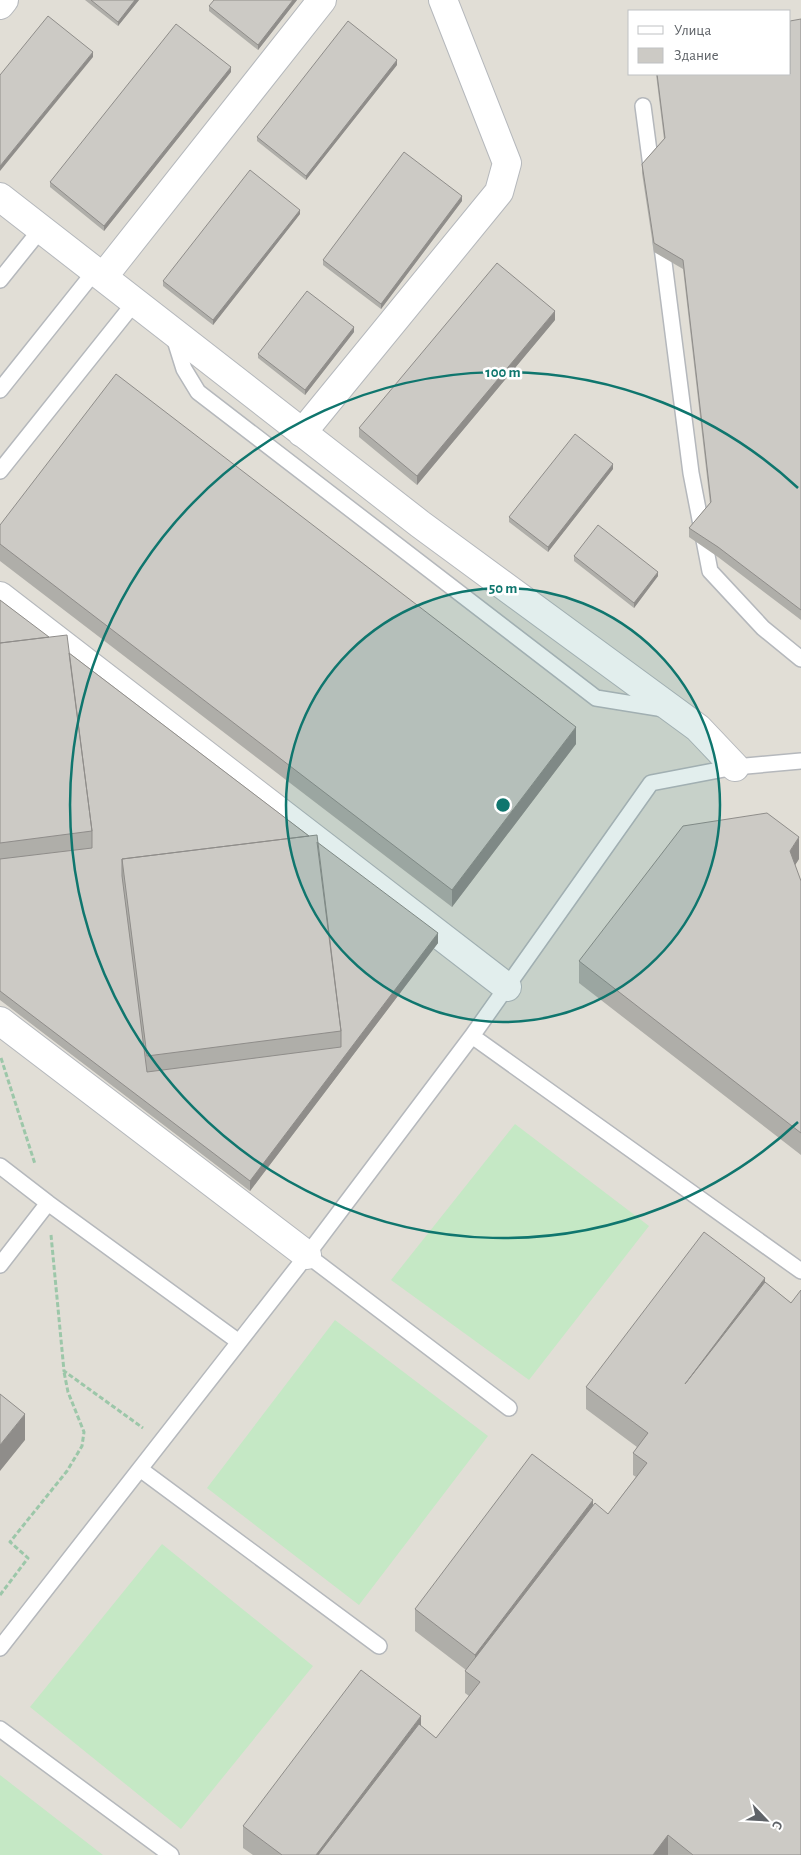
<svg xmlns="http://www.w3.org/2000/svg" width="801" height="1855" viewBox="0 0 801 1855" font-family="'Alegreya Sans',sans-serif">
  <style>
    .education { fill: #e1ded6; fill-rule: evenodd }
    .grass { fill: #c5e8c5 }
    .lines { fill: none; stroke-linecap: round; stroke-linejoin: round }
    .service-casing { stroke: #b5b8bc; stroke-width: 18 }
    .minor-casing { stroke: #b5b8bc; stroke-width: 30 }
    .path { stroke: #9cc7a9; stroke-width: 3; stroke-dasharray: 5 2.5; stroke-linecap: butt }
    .service { stroke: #fff; stroke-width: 15 }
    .minor { stroke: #fff; stroke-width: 28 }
    .wall { fill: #afaea9 }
    .shaded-wall { fill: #8f8d8a }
    .building { fill: #cccac5; stroke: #8f8d8a }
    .ring { fill: none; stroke: #0f766e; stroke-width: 2.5 }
    .centre { fill: #0f766e; stroke: #fff; stroke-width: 2.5 }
    .ring-label { font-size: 15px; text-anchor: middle; font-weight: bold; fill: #0f766e; stroke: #fff; stroke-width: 5; stroke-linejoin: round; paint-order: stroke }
  </style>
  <rect width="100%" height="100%" fill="#f1efe8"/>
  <path class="education" d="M0,0H801V1855H0ZM630,11H790V74H630Z"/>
  <path class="grass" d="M515,1124L649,1226L529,1380L391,1280Z
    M335,1320L488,1436L359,1605L207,1488Z
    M162,1544L313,1666L181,1829L30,1707Z
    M0,1775L103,1855H0Z"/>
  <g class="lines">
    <g class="service-casing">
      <path id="service" d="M643,106L652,174
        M661,239L691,473L710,571L763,628L801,659
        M0,280L41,229
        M173,334L184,369L198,392L596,698L664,709
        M0,390L95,271
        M0,471L135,302
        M472,1036L651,783L735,767L801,761
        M0,1166L48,1203L239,1342
        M307,1255L509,1408
        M0,1265L48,1203
        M140,1469L379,1646
        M0,1648L307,1255L472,1036L801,1271
        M0,1729L171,1855"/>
    </g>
    <g class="minor-casing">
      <path id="minor" d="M0,5L4,0
        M0,197L420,524L698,728L735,767
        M103,277L322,0
        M302,433L499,192L507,163L443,0
        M0,596L507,987
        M0,1021L307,1255"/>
    </g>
    <path class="path" d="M1,1058L35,1164
      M51,1235L64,1371L143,1428
      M0,1595L28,1558L10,1542L67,1471L82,1446L84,1432L68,1392L64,1372"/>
    <use href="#service" class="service"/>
    <use href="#minor" class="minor"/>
  </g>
  <path class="wall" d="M85,0H139L118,26Z
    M297,0L258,50L209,11V6Z
    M801,19V620L718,557L689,537V528L710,503L683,269L654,252L642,173V164L664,139L656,74H790Z
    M397,65L306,180L257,141V137Z
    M231,72L104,231L50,187V182Z
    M462,201L381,309L323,265V260Z
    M300,214L213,325L163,286V281Z
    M555,320L417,485L359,437V428Z
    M354,332L305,395L258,358V354Z
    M613,469L548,552L509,522V517Z
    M0,525L576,744L452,907L0,561Z
    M574,556L658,576L634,608L574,561Z
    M0,600L317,842L438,943L250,1191L0,1000Z
    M799,859L795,865L801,881V1155L579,983V961Z
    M765,1282L791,1303L801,1855H253L243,1848V1826L421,1726L436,1738L469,1696L465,1693V1671L466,1670L415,1631V1609L593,1505L608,1514L636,1477L633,1475V1453L637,1447L586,1409V1387Z"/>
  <path class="shaded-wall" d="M135,0H139L118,26V22Z
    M293,0H297L258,50V45Z
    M93,52V57L0,171V166Z
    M397,60V65L306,180V176Z
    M231,67V72L104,231V226Z
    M462,196V201L381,309V304Z
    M300,210V214L213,325V320Z
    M555,311V320L417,485V476Z
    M354,327V332L305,395V390Z
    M613,464V469L548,552V547Z
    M658,572V576L634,608V603Z
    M576,727V744L452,907V890Z
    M799,837V859L790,873V851Z
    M438,933V943L250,1191V1181Z
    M765,1278V1300L685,1384Z
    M25,1414V1440L0,1471V1445Z
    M593,1500V1522L475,1677V1655Z
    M421,1716V1738L333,1855H316Z
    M668,1835V1855H653Z"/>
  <path class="building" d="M91,0H135L118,22Z
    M214,0H293L258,45L209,6Z
    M48,16L93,52L0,166V75Z
    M801,19V610L718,547L689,528L711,502L683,260L654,243L642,164L665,138L657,74H790V21Z
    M348,21L397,60L306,176L257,137Z
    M176,24L231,67L104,226L50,182Z
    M404,152L462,196L381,304L323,260Z
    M250,170L300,210L213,320L163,281Z
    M497,263L555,311L417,476L359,428Z
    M307,291L354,327L305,390L258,354Z
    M116,374L576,727L452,890L0,544V525Z
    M575,434L613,464L548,547L509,517Z
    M598,525L658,572L634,603L574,556Z
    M0,600L49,637L0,643Z
    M67,635L92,831L0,843V643Z
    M69,653L309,836L122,859V876L147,1072L341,1047V1031L317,842L438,933L250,1181L0,991V859L92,848V831Z
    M767,813L799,837L790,851L801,881V1133L579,961L683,826Z
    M317,835L341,1031L147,1056L122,859Z
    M704,1232L765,1278L685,1384L765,1282L791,1303L801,1290V1855H693L668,1835L653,1855H318L419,1724L436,1738L480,1682L465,1671L595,1503L608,1514L647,1463L633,1453L648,1433L586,1387Z
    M0,1394L25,1414L0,1445Z
    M532,1454L593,1500L475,1655L415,1609Z
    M361,1670L421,1716L316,1855H282L243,1826Z"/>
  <circle cx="503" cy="805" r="217" fill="#0f766e" fill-opacity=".12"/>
  <g class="ring">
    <circle cx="503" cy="805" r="217"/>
    <path d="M798 1122A433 433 0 1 1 798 488"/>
  </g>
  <circle cx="503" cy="805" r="8" class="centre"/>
  <g class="ring-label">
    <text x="503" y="377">100 m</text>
    <text x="503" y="593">50 m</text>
  </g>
  <rect x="628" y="10" width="162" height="65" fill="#ffffff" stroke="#bfc1c3"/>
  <rect x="638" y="26" width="25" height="8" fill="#ffffff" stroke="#bfc1c3"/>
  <text x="674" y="35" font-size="15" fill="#5f6368">Улица</text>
  <rect x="638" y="48" width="25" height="15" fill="#cccac5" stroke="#bfc1c3"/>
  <text x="674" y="60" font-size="15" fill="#5f6368">Здание</text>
  <g transform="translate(766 1820) rotate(115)" stroke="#ffffff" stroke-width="4" paint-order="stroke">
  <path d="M0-4L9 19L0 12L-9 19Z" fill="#5f6368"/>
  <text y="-8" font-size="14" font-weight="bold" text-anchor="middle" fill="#5f6368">С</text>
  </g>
</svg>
